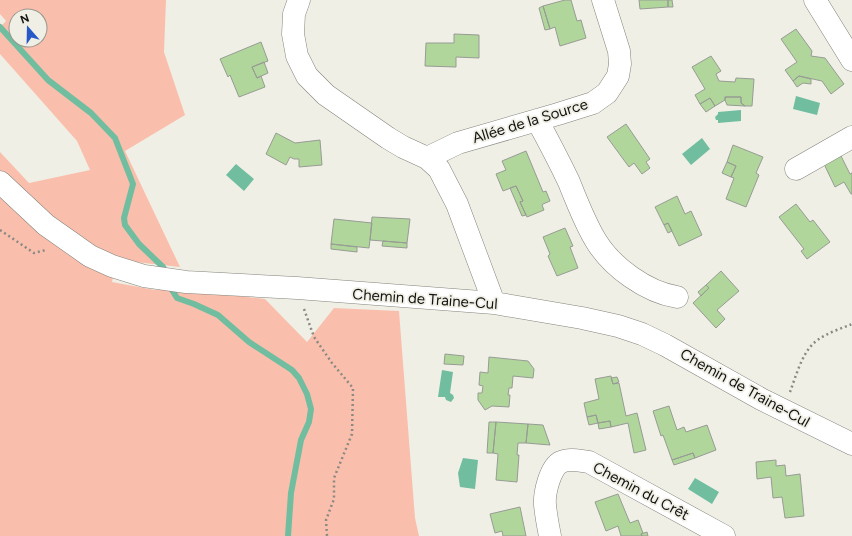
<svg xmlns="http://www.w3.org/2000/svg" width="852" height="536" viewBox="0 0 852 536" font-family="Figtree,sans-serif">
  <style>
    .green { fill: #fabfac; fill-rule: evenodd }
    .water { fill: #71bd9f }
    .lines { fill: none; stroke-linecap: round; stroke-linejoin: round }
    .stream { stroke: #71bd9f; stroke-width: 6 }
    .building { fill: #b0d69b; stroke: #979c94 }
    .minor-casing { stroke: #84837b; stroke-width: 23 }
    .path { stroke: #8a8983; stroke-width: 2.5; stroke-dasharray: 2 3; stroke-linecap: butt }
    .minor { stroke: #fff; stroke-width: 22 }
    .labels { text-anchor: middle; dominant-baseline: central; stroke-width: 3.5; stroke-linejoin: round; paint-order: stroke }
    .street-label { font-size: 15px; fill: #13120f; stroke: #f0efe6 }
  </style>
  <rect width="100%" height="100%" fill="#f0efe6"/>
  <path class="green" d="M0,0H166L164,52L185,115L125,151L180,267L117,260L112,282L155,290L178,289L265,299L307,342L334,308L399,311L415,518L419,536H0V152L29,183L90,170L77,141L0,54V27L6,21L0,14ZM16,16H40V40H16Z"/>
  <path class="water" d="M796,96L820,103L817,115L793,109Z
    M741,110V121L718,123V120H716L715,117L718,114V112Z
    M702,138L710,149L691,165L682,154Z
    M236,164L254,179L244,191L226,175Z
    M442,370L453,372L450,393L453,395L454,398L451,402L446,400L445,397H438Z
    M463,458L478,460L475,489L460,487L458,473Z
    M695,478L719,492L712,504L688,489Z"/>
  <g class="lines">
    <path class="stream" d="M0,27L48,80L91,113L115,138L133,184L124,218L125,225L139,244L163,267L166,274
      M169,285L177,298L194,304L218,315L249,342L292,370L299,378L307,394L311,409L309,422L301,440L291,493L288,536"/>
  </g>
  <path class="building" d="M565,0H571L577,21L581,20L586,38L560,46L555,27L550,29L543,6Z
    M639,0H668V7L640,9Z
    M668,0H672L673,7H668Z
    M543,6L550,29L545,30L539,8Z
    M796,29L812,51L811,56L825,58L844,84L831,94L822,81L799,76L793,81L785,70L797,62L781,39Z
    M454,34L479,35V58L456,57V67L425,66L426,43H454Z
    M261,42L268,61L252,67L257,78L261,76L265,87L239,97L230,75L228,77L220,59Z
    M711,56L721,71L716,74L719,81L735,82L736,78L754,79L752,106H745L741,103V97H725V100L715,106L710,98L700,104L695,95L705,89L692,67Z
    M264,62L268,73L257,78L252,67Z
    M799,76L811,79V84L803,83L797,87L793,81Z
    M725,97H741V103L745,106L727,105L725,100Z
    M710,98L715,106L706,112L700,104Z
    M626,124L650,159L646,162L650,168L642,174L634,163L629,167L607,137Z
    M276,133L295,143L320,140L322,165L299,167V159H294L290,157L286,165L266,154Z
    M733,145L763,157L756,173L759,175L746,207L726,199L734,178L731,177L736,166L727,162Z
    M526,151L543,192L546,191L550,201L543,204L542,205L544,210L527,217L520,202L523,201L516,186L503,191L496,174L506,170L502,161Z
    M841,156L850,174L852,173V194H851L844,182L835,187L824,164Z
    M727,162L736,166L731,177L722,173Z
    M516,186L523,201L520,202L526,215L522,216L510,188Z
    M677,196L685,214L691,211L702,235L679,246L668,223L664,225L655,207Z
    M796,204L810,222L813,220L830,242L807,259L801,251L804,249L779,217Z
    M372,217L410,219L407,243L370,240Z
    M334,219L372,223L369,248L331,244Z
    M668,223L672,231L668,233L664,225Z
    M565,228L573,246L570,247L578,268L557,276L548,256L550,254L543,237Z
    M383,241L407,243V248L382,246Z
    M331,244L357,247V252L331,249Z
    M721,271L739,291L717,310L725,319L716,328L693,303L709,288L706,285Z
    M706,285L709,288L701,296L698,292Z
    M445,354L464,356L463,365L444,364Z
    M489,357L528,361L534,369L533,378L513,376L512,388H509L508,395H510L509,407L492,406L485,410L478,400V393H482L483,386L479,385L480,372L488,373Z
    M611,376L613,384L619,383L626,416L637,413L646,450L634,453L628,423L611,427L610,421L598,423L596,415L587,417L584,403L599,399L595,379Z
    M617,377L619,382L613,384L611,378Z
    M669,406L677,430L684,427L686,432L707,425L716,450L695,458L693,453L672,460L663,435L661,436L653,411Z
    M596,415L598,423L589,425L587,417Z
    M610,421L611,427L599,429L598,423Z
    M489,422H496L493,453H487Z
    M496,422L528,424L526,443H518L517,455H519L517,482L496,480L498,454L493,453Z
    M528,424L543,425L550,445L526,443Z
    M693,453L695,458L674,465L672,460Z
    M776,460V466L785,465L786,476L800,474L804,516L785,518L782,497L773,498L771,477L757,479L756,462Z
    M618,494L630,523L638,520L643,533L641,534L642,536H621L618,526L606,531L595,502Z
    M520,507L526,536H503L502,531L495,533L490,514Z
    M647,532L648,536H642L641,534Z"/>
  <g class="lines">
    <g class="minor-casing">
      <path id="minor" d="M299,0L294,14L293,34L297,56L307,76L326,95L388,138L403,147L427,158L439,169L457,204L494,303
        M815,0L852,60
        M537,120C548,140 559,161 569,182C577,202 585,223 596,241C612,267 646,292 677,297
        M427,158L458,143L558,114L593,103L607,93L618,76L620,64L619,51L603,0
        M796,169L852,137
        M0,182L46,225L90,256L112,266L144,276L186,282L297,288L494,303L582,318L618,326L642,334L665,345L761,399L852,444
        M550,536C548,526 546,515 545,505C544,494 550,467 561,462C570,458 580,461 589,462L724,536"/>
    </g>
    <path class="path" d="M0,230L34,253L46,250
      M304,309L314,337L332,363L353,388L352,434L334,478V499L326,520L327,536
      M790,392C796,376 802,353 815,342C826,333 840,329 852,324"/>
    <use href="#minor" class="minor"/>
  </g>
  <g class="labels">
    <g class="street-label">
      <text transform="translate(530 121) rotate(-17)">Allée de la Source</text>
      <text transform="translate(425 299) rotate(4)">Chemin de Traine-Cul</text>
      <text transform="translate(745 388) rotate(29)">Chemin de Traine-Cul</text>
      <text transform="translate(641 491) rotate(28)">Chemin du Crêt</text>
    </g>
  </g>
  <g transform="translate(28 28) rotate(340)"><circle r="19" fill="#f0efe6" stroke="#989790"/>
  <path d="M0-3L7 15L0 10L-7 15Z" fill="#2658c6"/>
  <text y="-6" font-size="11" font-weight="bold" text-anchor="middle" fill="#13120f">N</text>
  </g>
</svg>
